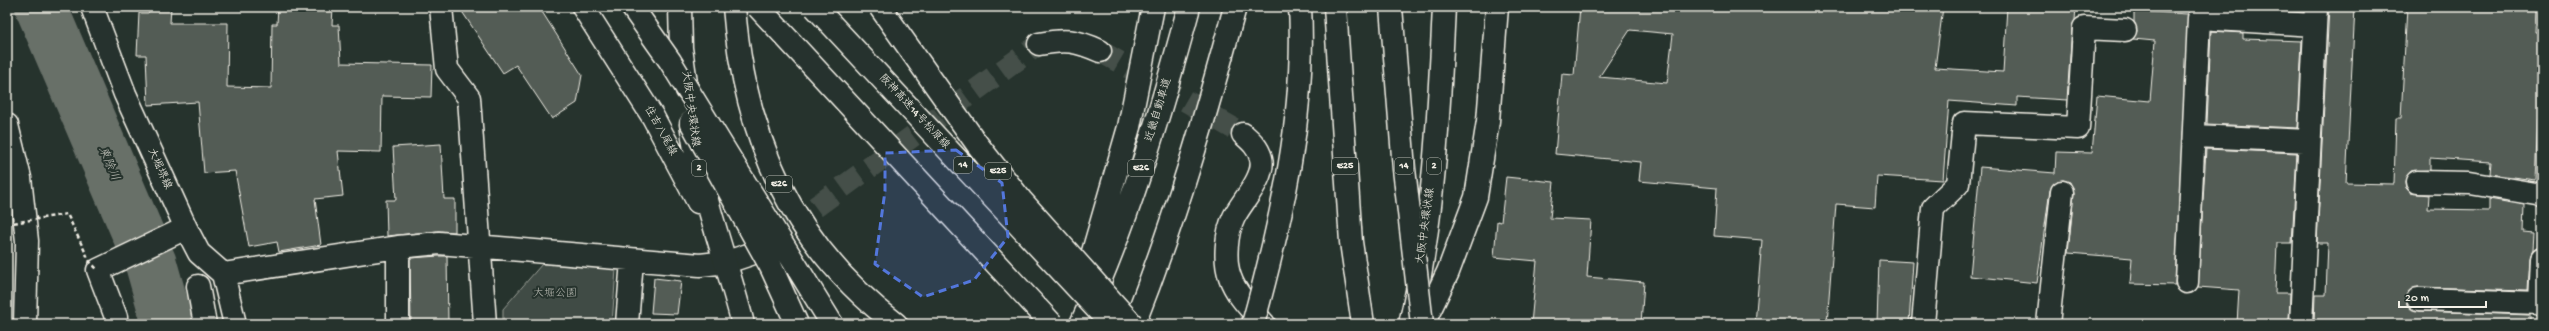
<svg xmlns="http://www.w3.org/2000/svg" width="2549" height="331" viewBox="0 0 2549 331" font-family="'Gochi Hand','Klee One',sans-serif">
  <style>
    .green { fill: #414b45; stroke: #9a9e96 }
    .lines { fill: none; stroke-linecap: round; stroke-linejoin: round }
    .river { stroke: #676f68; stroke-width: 52 }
    .building { fill: #525c55; stroke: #f4f1e8; fill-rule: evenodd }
    .minor-tunnel { stroke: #455049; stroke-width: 22; stroke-dasharray: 22 11; stroke-linecap: butt }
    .minor-casing { stroke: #f4f1e8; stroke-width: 25 }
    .major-casing { stroke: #f4f1e8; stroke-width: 25 }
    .highway-casing { stroke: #f4f1e8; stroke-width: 25 }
    .minor { stroke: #26332d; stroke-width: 22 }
    .major { stroke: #26332d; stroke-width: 22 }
    .highway { stroke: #26332d; stroke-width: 22 }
    .highway-bridge-casing { stroke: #f4f1e8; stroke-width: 25; stroke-linecap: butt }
    .path-bridge { stroke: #f4f1e8; stroke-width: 2.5; stroke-dasharray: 4 3; stroke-linecap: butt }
    .highway-bridge { stroke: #26332d; stroke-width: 22 }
    .marked { fill: #5377dc; fill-opacity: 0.2; stroke: #5377dc; stroke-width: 3; stroke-dasharray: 8 5; stroke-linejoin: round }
    .labels { text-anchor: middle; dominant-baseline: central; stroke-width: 4; stroke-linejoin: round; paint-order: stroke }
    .shield { fill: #26332d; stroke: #b6b8b0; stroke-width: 1 }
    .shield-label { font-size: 10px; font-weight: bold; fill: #f4f1e8 }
    .street-label { font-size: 11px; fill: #f4f1e8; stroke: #26332d }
    .park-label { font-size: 11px; fill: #bebfb7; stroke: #26332d }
    .water-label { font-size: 12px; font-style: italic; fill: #bcbdb5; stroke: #26332d }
  </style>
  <rect width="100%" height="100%" fill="#26332d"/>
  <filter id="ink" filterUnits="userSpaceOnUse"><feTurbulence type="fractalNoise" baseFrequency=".025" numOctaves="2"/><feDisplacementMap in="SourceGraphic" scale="8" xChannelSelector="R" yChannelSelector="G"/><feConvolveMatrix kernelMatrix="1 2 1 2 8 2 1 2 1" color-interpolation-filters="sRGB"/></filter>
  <g filter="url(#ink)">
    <path class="green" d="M542,264L616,269L612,324H503V309Z"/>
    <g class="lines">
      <path class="river" d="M41,7L151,264L168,324"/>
    </g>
    <path class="building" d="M149,7H171L170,23H228L227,87L271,88L272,24H277L278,7H333L332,25H339L341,63L432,65L431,97L382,96L381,152L338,151L343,196L315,199L321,245L279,252L277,242L249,247L235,171L204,173L198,102L148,105L146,55H137L139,13H148Z
      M459,7H539L582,75L577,103L552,119L516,65L503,73Z
      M1580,7H1943L1935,68L2003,72L2007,7H2076L2075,20L2072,27L2067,100L2017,97V106L1949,101L1943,180L1877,176L1875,207L1836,204L1827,324H1755L1762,240L1714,236L1717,188L1639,181L1641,162L1555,154L1562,74L1574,75ZM1630,30L1673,34L1667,83L1599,77Z
      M2329,7H2355L2346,183L2394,184L2396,118H2401L2407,7H2536L2535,32H2542V120L2538,119L2535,180L2490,174L2491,162L2430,158V170L2411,171L2405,181L2406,188L2411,193L2429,195L2428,209L2489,210V199L2524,205L2523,232L2534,233L2533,249L2530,257L2528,290L2418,287L2407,293V305L2418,311L2530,315V324H2314L2315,295H2326L2328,243H2317Z
      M2134,11L2188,14L2175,285L2130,284L2132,258L2068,253L2074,193L2070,182L2063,180L2057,181L2050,190L2037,283L1970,276L1980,167L2055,173L2056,152L2092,153L2097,96L2150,101L2155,41L2133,39L2137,31L2134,22Z
      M2211,31L2243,33V39L2302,41L2298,128L2207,124Z
      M441,144L444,199H455V232L438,231L387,236L386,200H396L393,147Z
      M2206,149L2297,153L2292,243H2277L2275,293H2290L2289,324H2237L2239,290L2198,287Z
      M1506,177L1554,182L1550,218L1591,220L1587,277L1644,282L1641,324H1531L1537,261L1494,257L1497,221L1501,222Z
      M439,256H447L448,324H411L410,258Z
      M1879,260L1913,262L1909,324H1877Z
      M654,278L681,281L677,314L651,313Z"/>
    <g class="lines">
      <path class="minor-tunnel" d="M1100,51L1243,134
        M762,246L1039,44"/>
      <g class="minor-casing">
        <path id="minor" d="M92,7L125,94L186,228L199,253L223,274L235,324
          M441,7L447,69L469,98L485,324
          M1039,44C1065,39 1076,40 1100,51
          M1243,134C1251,141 1258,147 1261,158C1266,177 1242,201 1234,217C1226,233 1224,261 1230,277C1236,295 1252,310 1264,324
          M2194,136L2309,141
          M2417,182L2470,183L2542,195
          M398,247V324
          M2542,258L2540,303L2542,305
          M223,274L398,247L439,243L700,265L727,262L751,254
          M2187,282L2199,18L2315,25
          M198,286L205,324
          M2418,299L2540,303
          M116,324V317L98,270L186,228
          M627,324L632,260
          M1423,324L1448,272L1476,197L1488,121L1497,7
          M1923,324L1933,208L1958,184L1964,123L2078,128L2084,28L2125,30
          M2048,324L2062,192
          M2301,324L2316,7"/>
      </g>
      <g class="major-casing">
        <path id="major" d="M583,7L653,117L698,202
          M680,7L681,48L687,90
          M691,124C700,193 726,257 743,324
          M7,125L20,178L27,241L25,324
          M1410,324C1434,221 1439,113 1444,7"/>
      </g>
      <g class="highway-casing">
        <path id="highway" d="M734,7C744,136 791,244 896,324
          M1335,7L1351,242L1363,324
          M1082,290L1129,127L1153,7
          M1081,324C1128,223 1160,114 1189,7
          M1134,324C1175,220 1206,115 1235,7"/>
      </g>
      <use href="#minor" class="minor"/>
      <use href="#major" class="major"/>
      <use href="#highway" class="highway"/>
      <g class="highway-bridge-casing">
        <path id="highway-bridge" d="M632,7L670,61L832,324
          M758,7L1052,324
          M815,7L1110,323
          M880,7L977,144L1021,200L1132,324
          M1391,7L1404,169L1422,324
          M691,122L771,267L797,324
          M1253,324C1281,222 1306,114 1300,7"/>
      </g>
      <path class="path-bridge" d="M7,224L67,214L90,262L98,270"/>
      <use href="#highway-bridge" class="highway-bridge"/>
    </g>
  </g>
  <path class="marked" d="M956,150L1002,183L1008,237L974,280L923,297L875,264L885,191V153Z"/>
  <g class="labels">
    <g class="shield">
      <rect x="954" y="157" width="18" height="16" rx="3"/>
      <rect x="1332" y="158" width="26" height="16" rx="3"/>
      <rect x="1395" y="158" width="18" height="16" rx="3"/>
      <rect x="1427" y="158" width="14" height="16" rx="3"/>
      <rect x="692" y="160" width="14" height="16" rx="3"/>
      <rect x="1128" y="160" width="26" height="16" rx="3"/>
      <rect x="985" y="163" width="26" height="16" rx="3"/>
      <rect x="766" y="176" width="26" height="16" rx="3"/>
    </g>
    <g class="shield-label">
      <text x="963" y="165">14</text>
      <text x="1345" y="166">E25</text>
      <text x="1404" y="166">14</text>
      <text x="1434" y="166">2</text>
      <text x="699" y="168">2</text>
      <text x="1141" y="168">E26</text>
      <text x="998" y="171">E25</text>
      <text x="779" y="184">E26</text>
    </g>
    <g class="street-label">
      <text transform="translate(690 109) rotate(82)">大阪中央環状線</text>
      <text transform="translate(1159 110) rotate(-73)">近畿自動車道</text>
      <text transform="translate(914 112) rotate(47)">阪神高速14号松原線</text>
      <text transform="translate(660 131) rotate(61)">住吉八尾線</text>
      <text transform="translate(159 169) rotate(66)">大堀堺線</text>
      <text transform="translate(1426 226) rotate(-82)">大阪中央環状線</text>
    </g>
    <g class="park-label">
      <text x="555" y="294">大堀公園</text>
    </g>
    <g class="water-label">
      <text transform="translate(108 164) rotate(67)">東除川</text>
    </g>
  </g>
  <rect width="2549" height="331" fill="none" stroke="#26332d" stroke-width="24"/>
  <rect x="12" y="12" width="2525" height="307" fill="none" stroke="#f4f1e8" stroke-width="1.5" filter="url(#ink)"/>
  <path d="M2399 301v6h87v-6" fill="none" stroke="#f4f1e8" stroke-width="2"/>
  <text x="2405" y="301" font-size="12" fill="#f4f1e8" stroke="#26332d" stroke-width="3" paint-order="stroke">20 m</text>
</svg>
